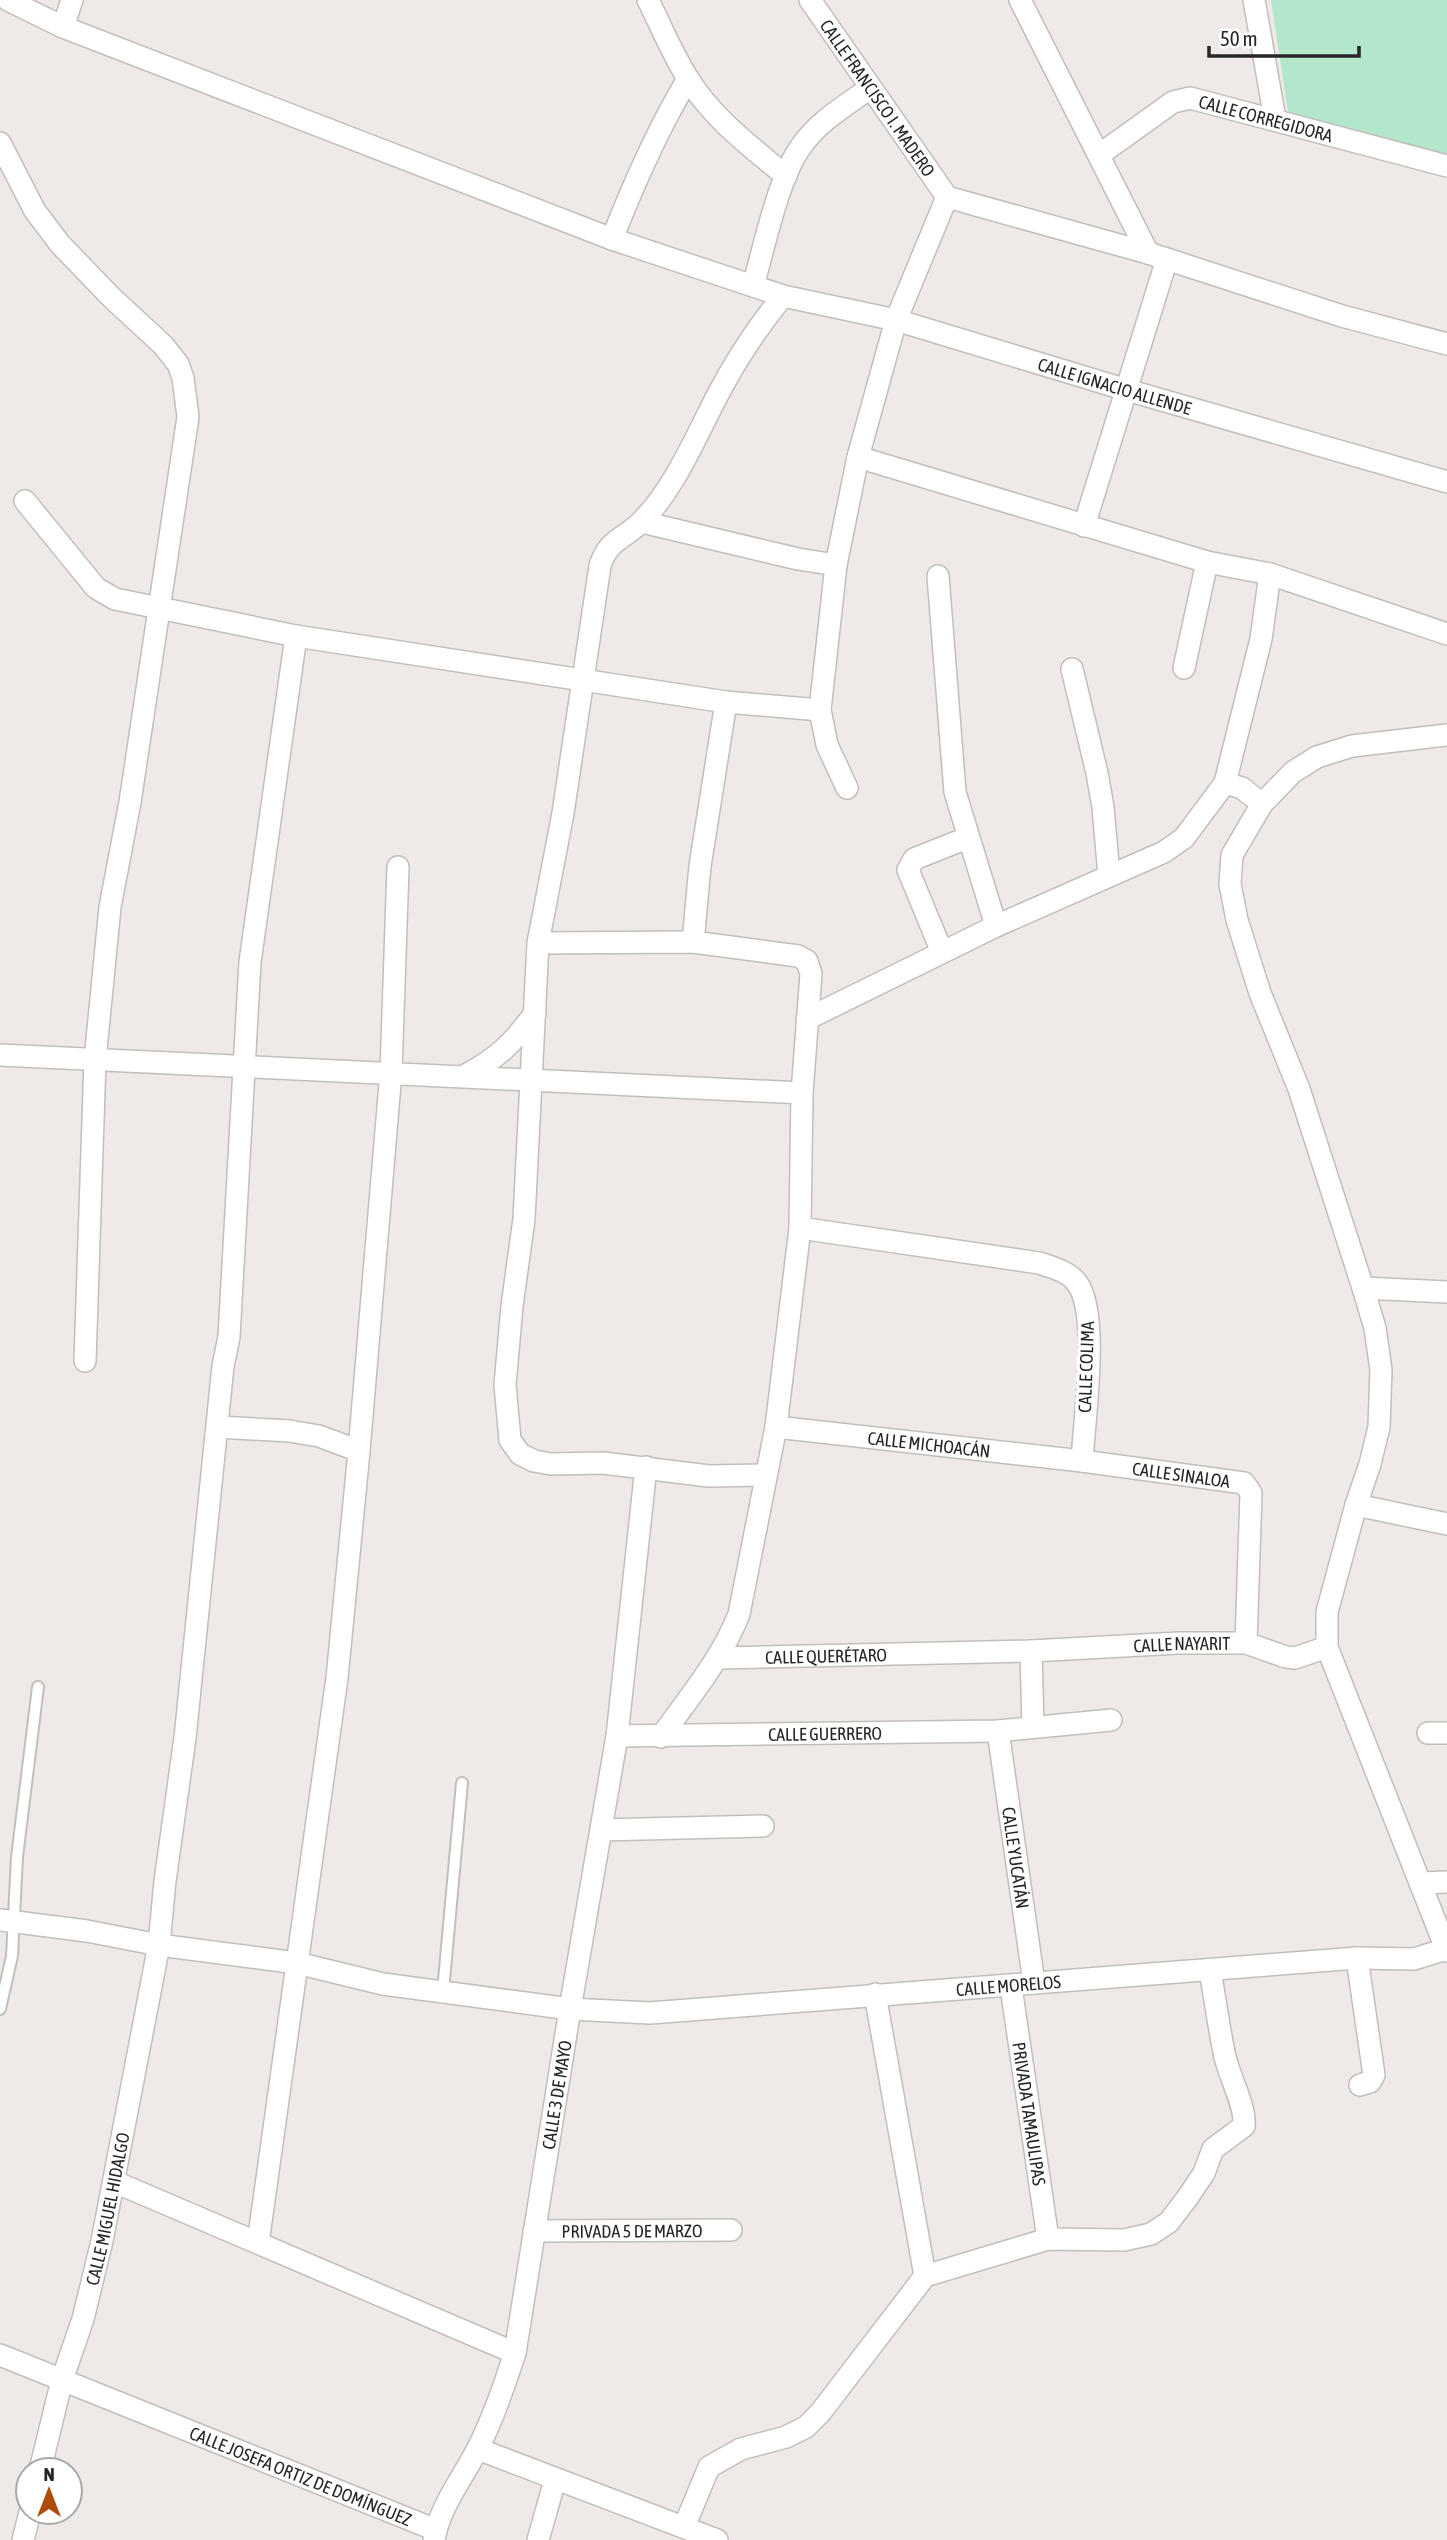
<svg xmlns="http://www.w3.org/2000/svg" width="1447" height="2540" viewBox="0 0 1447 2540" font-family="'Asap Condensed',sans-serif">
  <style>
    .green { fill: #b3e7cc }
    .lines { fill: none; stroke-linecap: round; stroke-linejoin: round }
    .service-casing { stroke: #c2bebb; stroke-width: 14 }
    .minor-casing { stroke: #c2bebb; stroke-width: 24 }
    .service { stroke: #fff; stroke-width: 10 }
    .minor { stroke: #fff; stroke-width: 21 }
    .labels { text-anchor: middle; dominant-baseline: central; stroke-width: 7; stroke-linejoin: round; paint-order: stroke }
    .street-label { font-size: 18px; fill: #272525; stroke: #fff }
  </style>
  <rect width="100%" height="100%" fill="#efeae8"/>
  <path class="green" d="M1271,0H1447V165L1290,125Z"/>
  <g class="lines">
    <g class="service-casing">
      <path id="service" d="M443,1991L462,1783
        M0,2009L12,1956L17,1857L38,1687"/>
    </g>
    <g class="minor-casing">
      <g id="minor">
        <path id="s1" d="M8,0L63,27L612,239L783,296L896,320L1127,390L1447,482"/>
        <path d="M648,0C661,26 672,53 687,77C711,117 751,147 786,176"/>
        <path id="s2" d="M810,0L947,197"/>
        <path d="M1020,0L1148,253"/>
        <path d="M1254,0L1275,119"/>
        <path d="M63,27L72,0"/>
        <path d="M0,143L35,211L60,244L111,297L163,345L178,364L183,378L188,417L130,802L110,907L95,1060L85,1361"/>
        <path id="s3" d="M1099,155L1173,102L1190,98L1447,166"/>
        <path d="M947,197L1148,253L1342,316L1447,344"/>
        <path d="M612,239C634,183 657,130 688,79"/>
        <path d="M753,286C764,248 778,179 800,148C817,122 845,106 870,88"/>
        <path d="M858,457L1207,562L1270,574L1447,634"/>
        <path d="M25,501L96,588L115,599L296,636L726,702L820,710L836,565L858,457L896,320L947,197"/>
        <path d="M642,522L798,559L836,565"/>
        <path d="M1084,526L1167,259"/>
        <path d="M938,576L955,792L996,926"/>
        <path d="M1184,668L1207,562"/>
        <path d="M1072,669L1097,773L1103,807L1109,876"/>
        <path d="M820,710L827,745L847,788"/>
        <path d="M1447,735L1352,746L1317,757L1293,772L1262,804L1232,855L1230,884L1237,920L1260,993L1299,1089L1363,1288L1375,1328L1381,1370L1379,1427L1370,1464L1356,1505L1327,1612V1647L1447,1951"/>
        <path d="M1225,783L1242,788L1262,804"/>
        <path d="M693,942L700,866L726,702"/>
        <path d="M538,943L693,942L798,956L807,961L811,974L802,1093L800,1228L776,1427L739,1614C721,1660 689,1697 661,1737"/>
        <path d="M942,952L908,870L914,859L967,838"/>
        <path d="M807,1019L996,926L1164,852L1184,838L1225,783L1261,639L1270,574"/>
        <path d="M0,1055L802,1093"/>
        <path d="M464,1076C497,1059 513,1043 535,1013"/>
        <path d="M800,1228L1039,1263C1054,1268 1068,1271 1077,1283C1100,1313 1084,1421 1082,1461"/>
        <path d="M1363,1288L1447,1292"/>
        <path d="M218,1427L289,1431L319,1436L359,1451"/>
        <path id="s4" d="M776,1427L1082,1461L1244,1483L1251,1493L1246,1643"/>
        <path d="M766,1475L709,1476L603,1463L551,1464L534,1461L520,1454L510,1440L505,1385L512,1306L524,1219L538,943L563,813L600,566C608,538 626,539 643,520C674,488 695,439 715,400C734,363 756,329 783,296"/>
        <path d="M1356,1505L1447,1524"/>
        <path d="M1031,1651L1033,1727"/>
        <path id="s5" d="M718,1658L1031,1651L1179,1643H1246L1286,1657L1295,1658L1327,1647"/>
        <path id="s6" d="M998,1731L1034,1983"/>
        <path d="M1428,1733H1447"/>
        <path id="s7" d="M617,1736L998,1731L1111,1720"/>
        <path d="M601,1830L763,1826"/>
        <path d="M1420,1883L1447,1882"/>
        <path id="s8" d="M0,1920L87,1931L159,1945L297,1963L383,1984L570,2009L650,2013L1357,1958L1414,1959L1446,1949"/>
        <path d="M1357,1958L1374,2075L1370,2082L1360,2085"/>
        <path id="s9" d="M1011,1987L1048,2239"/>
        <path d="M875,1994L925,2276"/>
        <path d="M115,2182L515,2353"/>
        <path id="s10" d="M534,2231L731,2230"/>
        <path d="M258,2243L337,1678L359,1451L391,1072L398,867"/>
        <path id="s11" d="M0,2355L436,2530"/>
        <path d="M478,2449L717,2540"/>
        <path id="s12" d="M40,2470L62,2380L83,2319L102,2241L159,1945L165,1881L185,1738L223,1366L229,1337L250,962L296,636"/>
        <path d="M684,2527L709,2467L741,2449L786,2437L806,2427L820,2413L925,2276L1048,2239L1124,2240L1151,2234L1169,2222L1188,2197L1204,2173L1213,2149L1244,2126C1246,2107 1230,2078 1225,2057C1219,2029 1215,1999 1210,1970"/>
        <path d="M23,2540L30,2512"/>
        <path id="s13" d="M434,2540C439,2508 462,2479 477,2450C493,2419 504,2386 515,2353L570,2009L617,1736L646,1467"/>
        <path d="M538,2540L555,2480"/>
      </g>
    </g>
    <use href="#service" class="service"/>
    <use href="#minor" class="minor"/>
  </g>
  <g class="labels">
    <g class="street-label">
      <text stroke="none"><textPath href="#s2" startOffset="119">CALLE FRANCISCO I. MADERO</textPath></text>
      <text stroke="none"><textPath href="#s3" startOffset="187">CALLE CORREGIDORA</textPath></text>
      <text stroke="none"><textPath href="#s1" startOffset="1174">CALLE IGNACIO ALLENDE</textPath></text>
      <text transform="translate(1086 1367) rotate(-88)">CALLE COLIMA</text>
      <text stroke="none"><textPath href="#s4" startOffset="154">CALLE MICHOACÁN</textPath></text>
      <text stroke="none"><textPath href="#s4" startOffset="408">CALLE SINALOA</textPath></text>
      <text stroke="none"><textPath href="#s5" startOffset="464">CALLE NAYARIT</textPath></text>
      <text stroke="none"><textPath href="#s5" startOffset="108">CALLE QUERÉTARO</textPath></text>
      <text stroke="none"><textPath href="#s7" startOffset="208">CALLE GUERRERO</textPath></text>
      <text stroke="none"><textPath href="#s6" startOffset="128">CALLE YUCATÁN</textPath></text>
      <text stroke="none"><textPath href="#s8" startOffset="1017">CALLE MORELOS</textPath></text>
      <text stroke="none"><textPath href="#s13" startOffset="466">CALLE 3 DE MAYO</textPath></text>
      <text stroke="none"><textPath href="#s9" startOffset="128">PRIVADA TAMAULIPAS</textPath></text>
      <text stroke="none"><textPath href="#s12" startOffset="270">CALLE MIGUEL HIDALGO</textPath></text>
      <text stroke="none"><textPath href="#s10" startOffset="98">PRIVADA 5 DE MARZO</textPath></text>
      <text stroke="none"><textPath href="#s11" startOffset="324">CALLE JOSEFA ORTIZ DE DOMÍNGUEZ</textPath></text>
    </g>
  </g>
  <g transform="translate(49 2491)"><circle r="33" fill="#ffffff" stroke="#a9a8a8" stroke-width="2"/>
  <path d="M0-5L12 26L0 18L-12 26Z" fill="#ad4b0b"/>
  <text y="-10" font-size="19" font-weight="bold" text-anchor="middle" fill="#272525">N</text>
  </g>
  <path d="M1209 46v10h150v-10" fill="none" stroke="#272525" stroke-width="3.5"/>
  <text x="1220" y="46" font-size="21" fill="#272525" stroke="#ffffff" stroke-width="5" paint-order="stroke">50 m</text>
</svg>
